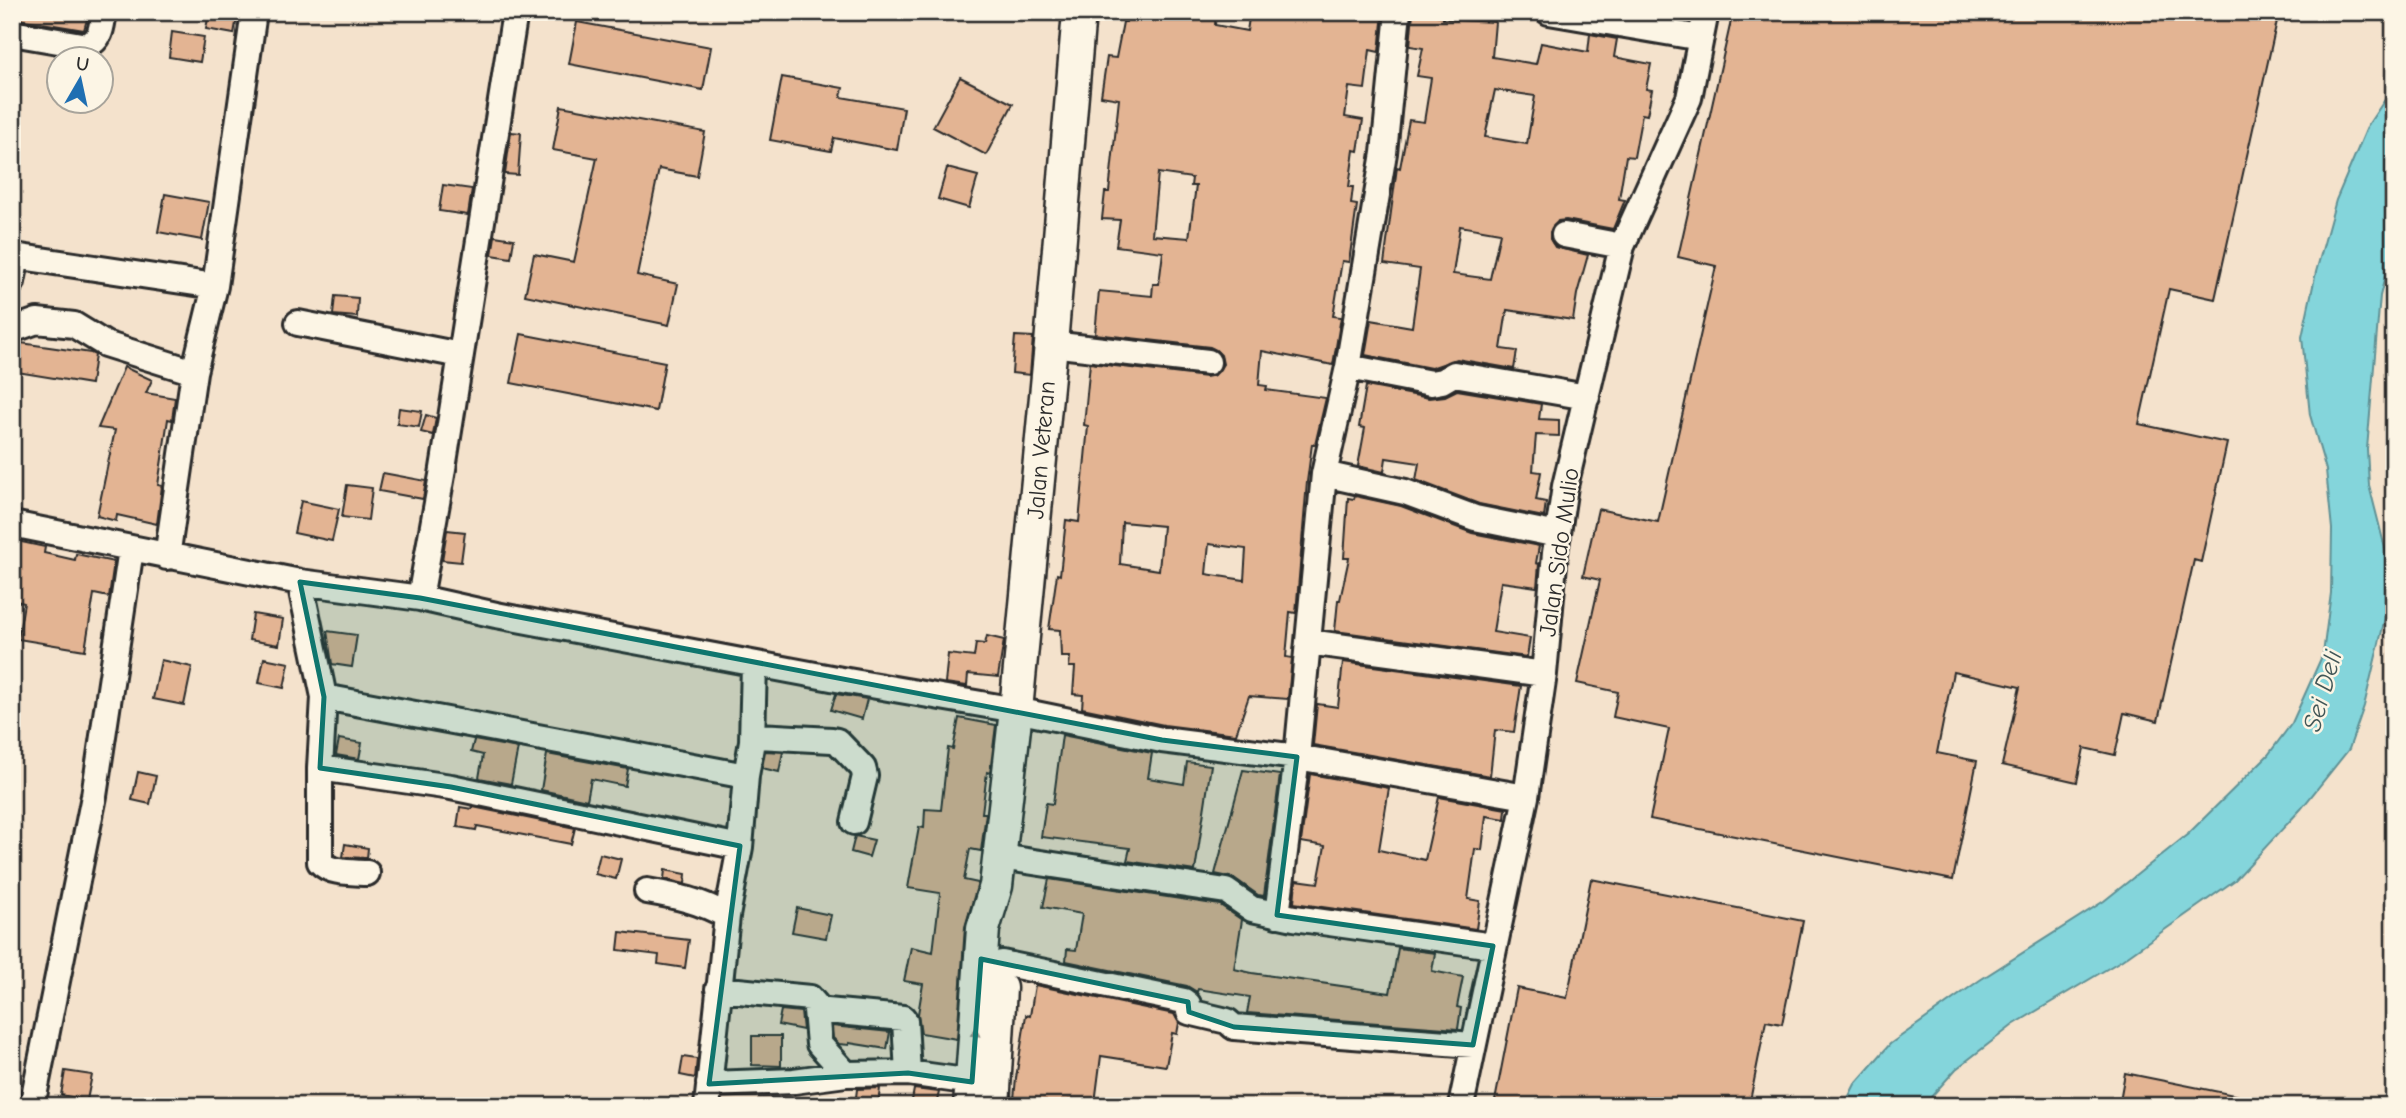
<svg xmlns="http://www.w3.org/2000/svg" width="2406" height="1118" viewBox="0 0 2406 1118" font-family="'Comic Neue',sans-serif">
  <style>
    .water { fill: #84d5db; stroke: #609195; stroke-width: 2 }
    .building { fill: #e3b493; stroke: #2b2b2b; stroke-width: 2; fill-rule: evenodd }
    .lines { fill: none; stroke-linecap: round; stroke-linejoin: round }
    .minor-casing { stroke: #2b2b2b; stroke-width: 30 }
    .major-casing { stroke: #2b2b2b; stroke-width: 37 }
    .minor { stroke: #fcf5e5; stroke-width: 24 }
    .major { stroke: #fcf5e5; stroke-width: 32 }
    .oneway { fill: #949088 }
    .marked { fill: #0f766e; fill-opacity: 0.2; stroke: #0f766e; stroke-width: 5; stroke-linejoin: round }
    .labels { text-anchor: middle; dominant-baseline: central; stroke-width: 5; stroke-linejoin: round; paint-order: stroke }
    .street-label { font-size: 24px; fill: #2b2b2b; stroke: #fcf5e5 }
    .water-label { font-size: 26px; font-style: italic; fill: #415657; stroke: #fcf5e5 }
  </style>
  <rect width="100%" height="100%" fill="#f4e2cc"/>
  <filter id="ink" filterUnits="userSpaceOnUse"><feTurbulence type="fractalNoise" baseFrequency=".0143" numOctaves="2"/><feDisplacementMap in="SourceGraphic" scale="14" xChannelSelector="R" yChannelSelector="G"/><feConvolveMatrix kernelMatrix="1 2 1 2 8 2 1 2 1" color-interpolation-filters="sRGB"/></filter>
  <g filter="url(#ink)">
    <path class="water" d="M2394,86V242L2380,296L2367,449L2369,485L2386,552V614L2364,706L2349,749L2301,809L2235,880L2122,960L2013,1025L1956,1069L1923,1106H1844L1855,1084L1890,1044L1980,980L2104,901L2188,834L2268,755L2292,723L2323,654L2331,593L2332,529L2326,470L2310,415L2302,337L2316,272L2336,200L2368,125Z"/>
    <path class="building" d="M12,12H89L84,30L12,18Z
      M209,12H238L234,34L206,29Z
      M1128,12H1216L1215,25L1247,31L1250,12H1383L1379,52L1370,50L1365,89L1349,87L1345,117L1363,120L1358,151L1354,150L1349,187H1353L1351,204L1357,205L1349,262L1342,261L1333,316L1341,317L1333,365L1262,351L1259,385L1267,386L1266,390L1326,398L1315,445L1312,444L1307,482L1296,613L1290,612L1286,657L1292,658L1288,699L1249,696L1236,734L1164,725L1082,708L1083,695L1073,694L1075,667H1069L1070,657H1061L1060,630L1049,629L1057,574L1060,575L1066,520L1079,522L1088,426L1084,425L1090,363L1206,377L1215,375L1223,364L1221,355L1216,350L1210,347L1095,334L1099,291L1152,296L1153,284H1159L1163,252L1116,246L1120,220L1102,219L1105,192H1109L1119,99L1101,96L1107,57L1116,58L1123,22H1126ZM1158,173L1192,178L1191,186H1196L1189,238L1152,235ZM1122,522L1163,526L1159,570L1120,564ZM1209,544L1246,549L1244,580L1206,574Z
      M1413,12L1443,16V19L1495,22L1492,57L1536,64L1541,43L1588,52L1590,34L1617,39L1614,57L1651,64L1646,89L1652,90L1647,115L1642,114L1634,157L1626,156L1619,199L1625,200L1613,229L1566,220L1558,221L1550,232V239L1555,247L1588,255L1577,294L1573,320L1507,310L1501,349L1517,351L1514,369L1457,359L1431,368L1365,355L1371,320L1412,327L1420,269L1384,264L1397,167L1400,168L1409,120L1424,122L1431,78L1417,76L1423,48L1410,46ZM1495,90L1535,96L1527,144L1485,137ZM1460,226L1500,233L1490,279L1453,274Z
      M1733,12H2279L2215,299L2169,289L2139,424L2227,443L2201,562L2194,560L2158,721L2124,713L2115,755L2084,748L2077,782L2002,765L2020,687L1953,672L1937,753L1977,761L1953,880L1650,819L1669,729L1613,717L1618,692L1577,683L1600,580L1583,576L1598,509L1658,522L1716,266L1678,257Z
      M577,22L711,47L703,90L569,64Z
      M172,32L204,37L200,62L169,57Z
      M782,77L843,88L841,97L904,108L897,150L834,138L831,151L770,140Z
      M960,77L1013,104L986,155L933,127Z
      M561,106L705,132L697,176L659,169L637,275L678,284L669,325L525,295L534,254L574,262L597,158L553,150Z
      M511,132L521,133L518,175L505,174Z
      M947,168L978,176L969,208L938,199Z
      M443,185L472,189L468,215L439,211Z
      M165,194L209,202L202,240L158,232Z
      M495,236L514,239L511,258L492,255Z
      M335,296L358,298L357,317L333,315Z
      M521,334L665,362L656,411L511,383Z
      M1015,336L1033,337L1030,375L1012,373Z
      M21,343L91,353L95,355L91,384L17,372Z
      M124,367L152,380L146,393L175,398L172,420L168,419L158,485L162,486L157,524L117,515L116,521L97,516L115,430L98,428Z
      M1366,386L1429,398L1445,396L1457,390L1541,404L1539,419L1559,420V436L1536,435L1533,471L1541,472L1536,500L1546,502L1544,517L1479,504L1416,480L1419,463L1386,458L1384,472L1358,466L1365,428L1359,427Z
      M399,408L422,411L419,427L397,424Z
      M426,415L436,418L433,435L421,432Z
      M383,473L426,481L423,499L379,491Z
      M347,485L372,488L368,520L342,517Z
      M1355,496L1401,506L1472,533L1539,546L1536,563L1539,564L1537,587L1501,582L1493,632L1530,638L1527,657L1335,631L1338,600H1340L1349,558H1344L1348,498L1354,499Z
      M301,501L339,509L332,541L294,533Z
      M447,530L465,532L461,562L442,560Z
      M17,541L45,547L44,553L75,560L76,554L114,562L109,597L94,594L85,650L18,639L24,603L12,600V568Z
      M253,614L283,619L279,645L249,640Z
      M327,631L357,635L352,667L332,664Z
      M987,636L1004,640L998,677L968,674L967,686L945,683L948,654L974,657L976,643L985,644Z
      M264,658L289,663L284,688L259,683Z
      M161,660L192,667L184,705L153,699Z
      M1343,662L1521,686L1514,732L1495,730L1490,776L1313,745L1317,704L1338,707Z
      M836,694L867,699L862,719L831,710Z
      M959,718L996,725L990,773L987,772L982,813H986L981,851L970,849L964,880L978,883L965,927L957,1039L921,1033L918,1014L923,984L904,981L911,947L933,952L940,893L908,888L919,827L924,828L925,809L941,810L948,748L953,749Z
      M1062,735L1152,753L1148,778L1184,784L1187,762L1211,765L1195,871L1127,861L1130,848L1041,837L1046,803L1053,804Z
      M339,739L362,743L359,759L336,755Z
      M474,740L518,748L511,784L479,778L483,755L471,752Z
      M765,751L783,752L779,772L762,768Z
      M547,754L628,769L625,786L591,779L587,800L541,790Z
      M1243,770L1280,775L1264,896L1258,895L1234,878L1215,874Z
      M138,772L156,776L150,804L132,800Z
      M1310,774L1389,788L1379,850L1425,860L1439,797L1506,809L1505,819L1486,816L1482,850L1475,849L1468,899L1480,901L1476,929L1294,903L1296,880L1318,883L1325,846L1301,842Z
      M460,807L472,809L473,807L575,828L571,844L477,826L476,830L457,827Z
      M855,836L874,840L869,857L851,852Z
      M345,844L368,848L367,858L343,857Z
      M600,854L621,859L616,879L595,874Z
      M665,870L686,874L685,884L664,879Z
      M1049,879L1220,905L1242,920L1234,969L1252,973L1390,993L1398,948L1435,953L1432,971L1463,977L1457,1007L1461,1008L1458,1029L1247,1013L1250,997L1198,989L1197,992L1187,986L1066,961L1067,949L1076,950L1082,914L1043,907Z
      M1591,879L1803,921L1782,1024L1766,1021L1749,1106H1494L1517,988L1567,998Z
      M797,908L831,915L826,938L792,932Z
      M620,932L689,940L685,968L658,964L659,955L618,950Z
      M1035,985L1174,1014L1179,1023L1177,1034L1172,1033L1166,1066L1101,1056L1095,1103L1069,1100V1104L1046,1102L1045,1106H1019L1020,1099H1014L1016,1078L1026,1015L1030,1016Z
      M781,1010L801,1012L803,1030L778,1025Z
      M832,1026L890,1032L887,1049L849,1043V1045L839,1044L833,1038Z
      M752,1036H781V1066L752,1065Z
      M683,1057L697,1059L695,1078L680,1075Z
      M65,1071L92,1075L87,1100L61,1095Z
      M2125,1073L2249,1098L2248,1106H2119Z
      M880,1088L878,1106H855L857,1089Z
      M914,1089L939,1092L936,1106H911Z"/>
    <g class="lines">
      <g class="minor-casing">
        <path id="minor" d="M1549,12L1701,38
          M12,33L87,46C102,38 101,28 104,12
          M1564,235L1622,246
          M12,282L16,261L21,257L215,286
          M298,323L460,355
          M12,330L37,321L74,325L105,344L194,372
          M1051,344L1208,362
          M1348,367L1431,383L1442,381L1454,374L1587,397
          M1324,474L1405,492L1475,518L1558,535
          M12,524L300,582L420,598L496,615L842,680L1016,710L1162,740L1297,757L1526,797
          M167,557L194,372L215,286L254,12
          M300,582L324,697L320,768V862C331,874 352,872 367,873
          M420,598L442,475L515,12
          M1308,642L1544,674
          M324,697L746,776
          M752,741L754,664
          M320,768L451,787L740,847L746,776L752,741L758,736L832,740L837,741L863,768L865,776L854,822
          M1000,857L1226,891L1252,909L1294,918L1493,946
          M647,891C676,896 701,901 727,916L707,1106
          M1277,915L1297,757L1324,474L1348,367L1384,153L1398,12
          M727,916L740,847
          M1002,963L1184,1001L1188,1004L1189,1012L1227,1021L1234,1027L1473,1045
          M718,989L810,998L816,1005V1010L903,1018L905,1021L908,1073
          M816,1010L819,1044L846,1074
          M709,1084L794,1081L846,1074L908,1073L972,1082
          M32,1106L94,796L131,549
          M1461,1106L1526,797L1544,674L1555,553L1565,486L1622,246L1689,98L1706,12"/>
      </g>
      <g class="major-casing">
        <path id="major" d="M970,1106L983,929L996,886L1016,710L1051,344L1079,12
          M993,1106L1000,988"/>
      </g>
      <use href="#minor" class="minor"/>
      <use href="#major" class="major"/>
    </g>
    <defs><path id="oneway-solid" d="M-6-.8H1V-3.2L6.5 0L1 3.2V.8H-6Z" transform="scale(1.75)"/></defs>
    <use class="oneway" href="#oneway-solid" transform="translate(975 1038) rotate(-86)"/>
  </g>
  <path class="marked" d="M300,582L420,598L1162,740L1297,757L1277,915L1493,946L1473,1045L1234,1027L1189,1012L1188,1002L981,959L972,1082L908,1073L709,1084L740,846L451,787L320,768L324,697Z"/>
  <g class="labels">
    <g class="street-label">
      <text transform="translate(1041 450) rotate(-85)">Jalan Veteran</text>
      <text transform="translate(1559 552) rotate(-82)">Jalan Sido Mulio</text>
    </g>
    <g class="water-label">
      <text transform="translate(2323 691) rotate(-74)">Sei Deli</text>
    </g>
  </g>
  <rect width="2406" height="1118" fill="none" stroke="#fcf5e5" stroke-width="42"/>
  <rect x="21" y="21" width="2364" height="1076" fill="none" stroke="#2b2b2b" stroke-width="2.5" filter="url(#ink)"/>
  <g transform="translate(80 80) rotate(9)"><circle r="33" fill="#fcf5e5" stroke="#a8a49b" stroke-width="2"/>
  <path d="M0-5L12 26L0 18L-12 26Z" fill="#1f6fb2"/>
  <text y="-10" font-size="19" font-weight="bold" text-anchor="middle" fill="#2b2b2b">U</text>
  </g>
</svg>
